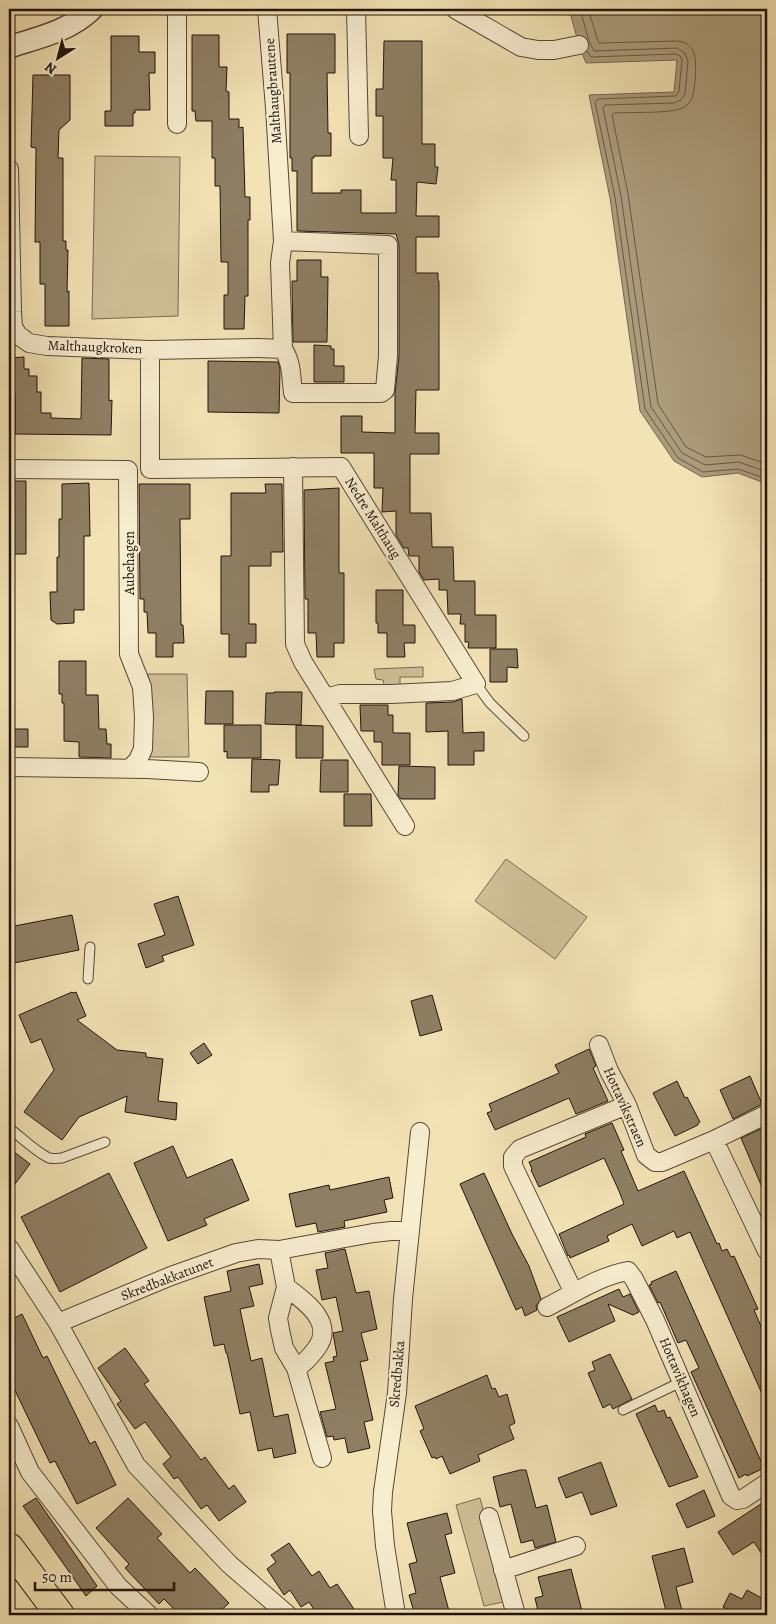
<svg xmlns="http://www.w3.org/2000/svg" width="776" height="1624" viewBox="0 0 776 1624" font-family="Alegreya,serif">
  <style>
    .green { fill: #cfc098; stroke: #786a52 }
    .water { fill: #ab9c7c; stroke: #746550 }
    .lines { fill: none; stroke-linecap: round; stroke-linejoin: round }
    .shore { stroke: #665844; stroke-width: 1 }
    .building { fill: #8e7f64; stroke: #22130d }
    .service-casing { stroke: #564737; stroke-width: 11 }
    .minor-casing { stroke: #564737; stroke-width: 20 }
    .tertiary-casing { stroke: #564737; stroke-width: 24 }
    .primary-casing { stroke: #22130d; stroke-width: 30 }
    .service { stroke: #f7edcf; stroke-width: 9 }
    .minor { stroke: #f7edcf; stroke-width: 18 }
    .tertiary { stroke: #f7edcf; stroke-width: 21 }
    .primary { stroke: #f2e3b5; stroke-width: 28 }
    .labels { text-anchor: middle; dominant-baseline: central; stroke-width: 5; stroke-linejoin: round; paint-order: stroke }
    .street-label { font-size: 14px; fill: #22130d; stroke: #f7edcf }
  </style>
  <rect width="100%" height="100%" fill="#f2e3b5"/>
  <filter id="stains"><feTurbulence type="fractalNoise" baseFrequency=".004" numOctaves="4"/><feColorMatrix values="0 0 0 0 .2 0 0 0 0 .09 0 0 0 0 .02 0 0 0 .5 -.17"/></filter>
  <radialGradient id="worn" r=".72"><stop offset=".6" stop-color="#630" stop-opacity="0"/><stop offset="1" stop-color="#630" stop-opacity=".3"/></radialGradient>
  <path class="green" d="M95,156L180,157L178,316L92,319Z
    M423,667V677H400V685H384L383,680L376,679L374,669Z
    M148,674H187L189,757H149Z
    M506,859L587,917L555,959L475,901Z
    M480,1498L508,1601L484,1606L456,1505Z"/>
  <path class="water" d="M569,9H767V484L738,473L702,477L674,461L640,411L610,198L589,95L674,92L677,60L586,63L579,45Z
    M767,567V612L761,580Z"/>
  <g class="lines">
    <path class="shore" d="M580,9L589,41L594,51L677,48L685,53L688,62L685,94L681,100L674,103L605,105L603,108L621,196L651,407L682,453L705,465L739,462L767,472
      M588,9L597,38L599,43L678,41C685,42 690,45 693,51C698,59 695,90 692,98C690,102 688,105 684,107C674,114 629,112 614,113L612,115L628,194L658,404L686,447L706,457L740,455L767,464
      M587,51L591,57L676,54L680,56L682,60L679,91L676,96L598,99L595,102L615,197L645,409L678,458L703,472L738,469L767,479"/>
  </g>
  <path class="building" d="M287,34H335V73H327L328,133H331V156H314V158H312V193H341V190H361V213H396V180H391L393,158H383V116H376V89H383L384,41H422V144H435V167H438L436,184L417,182L416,216H439V237H416V273H438V280L439,281V390H416L415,433H439V454H410V513H431L432,547H453L454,581H475V615H496V648H468L469,642H465V624H460L461,614H448L447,590H439V579L424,580L419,572V556H409L408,548H404L396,535V511L382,512L383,488H374V453H341V416H362V432L395,433V393L399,356V245L396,234L297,231V171H292V158H290V73H287Z
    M192,35H219V67H227L226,91L229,92V119H239V128L243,127L245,197H250V220H248V296H245L244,329H224V295H228V262H221L220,186H215V158H212V121H196L195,111H192Z
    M111,36H139V52H155V73H149L150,110H135V113H133V126H105V111H111Z
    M33,75H70V120L59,130L58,158H63V241H66V250H68L67,292L69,291V326H45V284H40V242H35L36,148L31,147Z
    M297,260H321V277H328L327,342H293L292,281H297Z
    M314,345L331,346V349H334V366H344V382H314Z
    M24,357V369H29V376H37V392H41V413H51V418L81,419L82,358L109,359V401L112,400L111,435L15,434V394H9V358Z
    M208,361L278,362L280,369L279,413L208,412Z
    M9,481H26V554H9Z
    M89,483L90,536H84V610H74V623L57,624L51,620L50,592H57V557H59V519H62V484Z
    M139,484H190V519H180L181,625H183L184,643H173V657H156V633H148L147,612H144V599H140Z
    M265,484H282L283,552H271V566H249V624H256V643H246V657H229V634H221V556H231V493H266Z
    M339,488V573H344V643H334V657H317L316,633H308V599H305L304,490Z
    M376,590H403V625H415V643H404L405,657H387V633H378V623H376Z
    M490,649H517L518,668L507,667V682H490Z
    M59,661H86V695H98L99,729H106L107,744H111V758L79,757V742L64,741V703H62V694H59Z
    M206,691H233V724H205Z
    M274,692H302L301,725L265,724L266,693H274Z
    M462,699L463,733L484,732V751H474V765H448V731L426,732V703L453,702Z
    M360,705H388V715H393V733H410V765H382V742H374V731H361Z
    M224,725H261V758H227V751L224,752Z
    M296,725L323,726V758H296Z
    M9,729H28V747H9Z
    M252,759L280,760L278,785H269V792H251Z
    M321,760H348V792H320Z
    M399,766L435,767V799H401L398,795Z
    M344,794H371L372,826H344Z
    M178,896L194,945L162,956L164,961L146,968L138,944L165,935L154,904Z
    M72,915L79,950L9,964V927Z
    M72,992L73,993L76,992L86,1016L77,1020L117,1050L146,1053V1057L163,1059L158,1101L177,1103L176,1120L125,1112L127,1096L79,1117L62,1140L24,1112L54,1070L41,1039L31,1043L19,1015Z
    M432,995L442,1030L420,1036L411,1001Z
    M204,1043L212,1055L198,1064L190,1053Z
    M589,1049L596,1066L593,1068L608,1101L576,1114L569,1098L495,1130L487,1113L492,1111L489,1104L559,1073L555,1065Z
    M750,1076L762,1104L733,1119L720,1090Z
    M677,1081L685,1098L687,1097L700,1122L698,1123V1125L675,1136L653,1093Z
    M612,1123L624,1150L621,1151L638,1191L684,1171L717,1244L719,1243L722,1251L727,1249L731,1257L734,1256L758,1309L754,1310L767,1340V1405L690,1232L677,1238L674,1231L642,1246L632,1224L607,1236L609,1241L570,1258L569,1255L568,1256L559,1234L624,1204L619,1191L604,1158L539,1187L531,1170L532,1169L529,1162L586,1137L585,1134Z
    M767,1126V1199L741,1138Z
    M173,1146L187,1178L232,1159L249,1200L204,1219L207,1225L168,1241L134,1163Z
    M9,1148L30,1164L9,1192Z
    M109,1173L147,1248L60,1292L21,1217Z
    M484,1173L512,1234L529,1266L541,1299L536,1306L537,1310L525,1316L522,1307L516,1310L460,1184Z
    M389,1177L393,1198L384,1200L387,1212L344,1221L345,1227L318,1232L316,1223L296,1227L289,1194L329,1185L330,1190Z
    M345,1249L356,1293L369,1291L377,1329L361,1333L368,1360L360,1362L373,1420L364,1422L370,1448L348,1453L345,1438L334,1440L333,1436L327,1437L320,1412L336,1409L325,1363L334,1361L333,1357L337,1356L333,1333L343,1331L336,1297L322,1300L316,1270L328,1268L325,1253Z
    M259,1264L263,1284L249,1287L254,1306L240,1309L251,1361L262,1358L274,1417L288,1414L296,1453L274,1458L272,1448L258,1451L250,1412L240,1414L227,1353H226L224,1344L214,1346L204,1297L231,1291L227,1271Z
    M676,1271L764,1468L747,1476L746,1474L739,1478L691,1372L699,1368L686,1340L678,1343L660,1302L658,1303L649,1285L652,1284L651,1282Z
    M619,1289L623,1297L630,1294L639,1312L633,1315L608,1304L615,1321L569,1342L557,1317Z
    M22,1314L43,1358L47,1356L90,1444L95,1441L116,1485L77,1504L55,1461L50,1463L9,1378V1321Z
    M125,1348L149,1381L144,1384L201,1460L205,1457L229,1489L234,1485L246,1502L219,1521L207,1505L201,1509L178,1477L174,1479L163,1464L171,1457L145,1422L135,1429L117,1404L121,1401L98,1368Z
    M610,1354L632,1399L613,1409L610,1404L603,1408L588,1373L595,1370L592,1362Z
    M487,1375L492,1389L495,1388L499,1397L507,1394L515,1423L509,1426L514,1439L478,1455L480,1461L450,1474L442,1456L436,1459L435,1457L432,1458L420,1431L424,1429L415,1406Z
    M655,1405L658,1412L664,1410L667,1418L670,1417L698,1477L669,1487L636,1414Z
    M601,1462L617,1506L591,1515L582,1492L566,1498L558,1478Z
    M520,1470H526L536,1508L547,1505L556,1542L535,1548L533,1540L521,1543L511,1504L500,1507L493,1477Z
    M704,1490L715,1516L687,1528L676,1504Z
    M36,1498L97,1586L86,1596L23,1506Z
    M128,1498L162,1534L157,1538L190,1573L195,1568L229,1603L216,1615H180L164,1599L159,1604L125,1568L129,1564L96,1528Z
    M767,1500V1562L754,1542L733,1555L718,1532Z
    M447,1513L452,1533L445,1535L455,1573L440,1577L450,1615H415L409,1595L416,1593L409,1564L417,1562L407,1523Z
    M289,1543L312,1576L319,1571L330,1588L337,1584L358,1615H318L309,1602L301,1607L290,1590L284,1595L267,1569L276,1562L271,1555Z
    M684,1548L693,1582L676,1587L683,1615H667L652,1556Z
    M571,1569L583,1615H539L535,1598L543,1596L538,1577Z
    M747,1590L767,1601V1615H740L723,1607L730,1593L742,1599Z"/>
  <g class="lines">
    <g class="service-casing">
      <path id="service" d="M476,684L490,703L524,736
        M88,979L90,947
        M9,1128C21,1137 36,1152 49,1158C54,1159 58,1158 62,1158L105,1142
        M623,1410L681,1382"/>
    </g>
    <g class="minor-casing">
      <path id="minor" d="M177,9V124
        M267,9L275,108L283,241L280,263L283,349C292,362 291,377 293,393H381L385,390L388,356V245L283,241
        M356,9L359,136
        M455,9L521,47L538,50H554L579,45
        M9,169L12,312L13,327L18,335L29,343L47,346L150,350L259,348L283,349
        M150,350V469L341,467L476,684L452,691L391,694H340L326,698
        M293,467L295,644L303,662L405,826
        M9,469L128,470L129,654L142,687L144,717L143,749L138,760L130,769
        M9,767L147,769L199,772
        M599,1045L609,1071L627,1105L646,1155L655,1162H662L714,1140L767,1251
        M714,1140L767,1114
        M9,1248L58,1323L136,1465L229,1564L288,1615
        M279,1250L286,1287L278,1318L280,1330L284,1348L296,1368L322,1458
        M286,1287C305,1301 336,1323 316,1349C310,1357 304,1364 296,1368
        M579,1290L571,1287L513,1166V1157L520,1149L627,1105
        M547,1307C573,1294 599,1276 628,1271L634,1279L655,1320L731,1496L737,1500L743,1499L767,1483
        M58,1323L171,1276L236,1253L258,1249L279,1250L373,1233L391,1231H409
        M9,1426L30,1472L118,1586L149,1615
        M489,1517L516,1615
        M503,1570L576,1546
        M396,1615L385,1546L382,1511L383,1492L397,1393L403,1299L420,1132"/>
    </g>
    <g class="tertiary-casing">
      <path id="tertiary" d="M9,47C37,38 70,31 92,9"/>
    </g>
    <g class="primary-casing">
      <path id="primary" d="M9,1547L60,1615"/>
    </g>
    <use href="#service" class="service"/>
    <use href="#minor" class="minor"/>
    <use href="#tertiary" class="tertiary"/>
    <use href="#primary" class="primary"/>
  </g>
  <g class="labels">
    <g class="street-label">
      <text transform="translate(273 91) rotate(-94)">Malthaugbrautene</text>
      <text transform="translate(95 347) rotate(2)">Malthaugkroken</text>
      <text transform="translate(373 518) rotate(58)">Nedre Malthaug</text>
      <text transform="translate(129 563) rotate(-90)">Aubehagen</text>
      <text transform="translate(625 1107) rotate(66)">Hottavikstraen</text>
      <text transform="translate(167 1279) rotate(-21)">Skredbakkatunet</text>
      <text transform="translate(397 1374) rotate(-85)">Skredbakka</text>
      <text transform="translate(680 1377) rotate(67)">Hottavikhagen</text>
    </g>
  </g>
  <rect width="776" height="1624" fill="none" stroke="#f2e3b5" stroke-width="30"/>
  <rect x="10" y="10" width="756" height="1604" fill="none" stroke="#22130d" stroke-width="2.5"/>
  <rect x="15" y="15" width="746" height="1594" fill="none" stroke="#22130d"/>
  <g transform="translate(58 58) rotate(216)" stroke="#f7edcf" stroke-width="4" paint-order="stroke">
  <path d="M0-4L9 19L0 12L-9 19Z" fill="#22130d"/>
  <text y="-8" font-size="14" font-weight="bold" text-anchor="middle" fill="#22130d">N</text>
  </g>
  <path d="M35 1582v8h139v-8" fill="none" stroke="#22130d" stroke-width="2.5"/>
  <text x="42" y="1582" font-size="15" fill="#22130d" stroke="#f7edcf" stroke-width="4" paint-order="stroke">50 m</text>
  <rect width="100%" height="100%" filter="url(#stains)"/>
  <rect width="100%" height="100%" fill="url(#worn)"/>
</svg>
